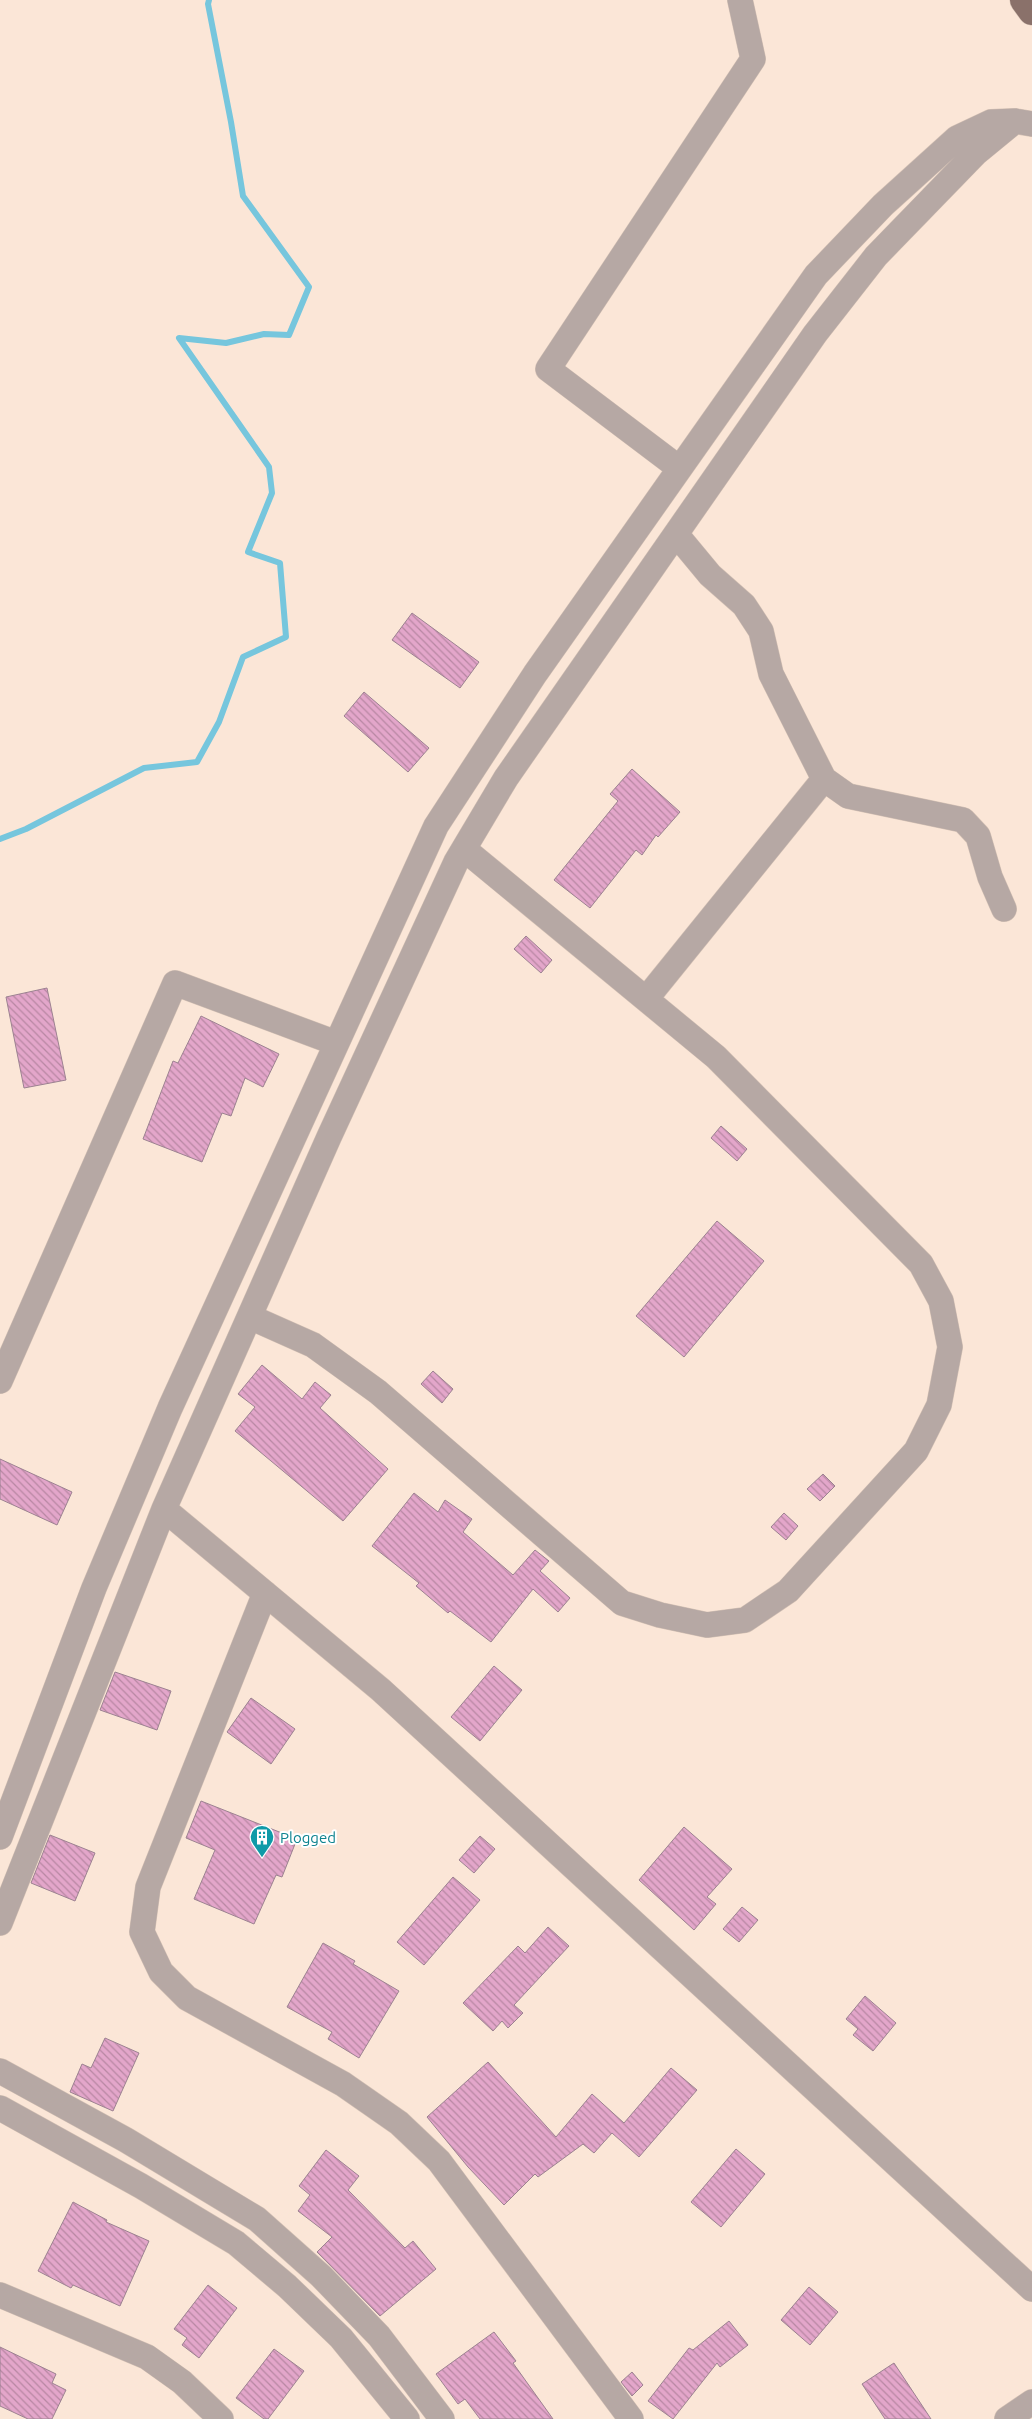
<svg xmlns="http://www.w3.org/2000/svg" width="1032" height="2419" viewBox="0 0 1032 2419" font-family="Ubuntu,sans-serif">
  <style>
    .lines { fill: none; stroke-linecap: round; stroke-linejoin: round }
    .stream { stroke: #76c6dd; stroke-width: 6 }
    .building { fill: url(#building-back-hatch); stroke: #9c8291 }
    .minor-casing { stroke: #d6c3b6; stroke-width: 26 }
    .major-casing { stroke: #d6c3b6; stroke-width: 29 }
    .minor { stroke: #b6a8a4; stroke-width: 25 }
    .major { stroke: #8a716a; stroke-width: 28 }
    .labels { text-anchor: middle; dominant-baseline: central; stroke-width: 4; stroke-linejoin: round; paint-order: stroke }
    .culture-label { font-size: 15px; fill: #0d838f; stroke: #fff; text-anchor: start }
  </style>
  <defs>
    <pattern id="building-back-hatch" width="6" height="6" patternUnits="userSpaceOnUse" patternTransform="scale(1.25)"><rect width="6" height="6" fill="#e3a6ca"/><path d="M-1 5l2 2M0 0l6 6M5-1l2 2" fill="none" stroke="#b887a3"/></pattern>
  </defs>
  <rect width="100%" height="100%" fill="#fbe6d7"/>
  <g class="lines">
    <path class="stream" d="M0,839L26,829L144,768L197,762L219,722L243,657L286,637L280,563L248,552L272,493L269,467L179,338L226,343L264,334L289,335L309,287L243,196L231,122L208,4L209,0"/>
  </g>
  <path class="building" d="M412,613L479,662L460,688L392,640Z
    M364,692L429,748L408,772L344,716Z
    M632,769L680,812L658,837L656,835L642,855L636,850L590,908L554,880L618,801L610,794Z
    M526,936L552,960L541,973L514,949Z
    M47,988L66,1080L24,1088L6,997Z
    M201,1016L279,1054L263,1087L245,1078L231,1116L222,1113L202,1162L143,1139L173,1061L178,1063Z
    M721,1126L747,1149L737,1161L711,1138Z
    M717,1221L764,1261L684,1357L636,1316Z
    M262,1365L302,1399L315,1382L331,1395L320,1408L388,1469L343,1521L235,1431L255,1407L238,1394Z
    M433,1371L453,1389L442,1403L421,1384Z
    M0,1459L72,1492L57,1525L0,1499Z
    M823,1474L835,1486L820,1501L807,1489Z
    M414,1493L438,1512L445,1500L472,1519L463,1532L513,1575L535,1550L549,1561L540,1571L570,1598L558,1612L533,1589L491,1642L450,1611L448,1613L416,1586L419,1583L372,1546Z
    M784,1513L798,1526L786,1540L771,1527Z
    M494,1666L522,1690L480,1741L451,1717Z
    M115,1672L171,1691L157,1730L100,1710Z
    M251,1698L295,1729L271,1764L227,1732Z
    M201,1801L297,1839L282,1877L276,1875L254,1924L194,1899L215,1850L186,1838Z
    M684,1827L732,1869L707,1897L716,1904L694,1930L639,1880Z
    M50,1835L95,1853L75,1901L31,1883Z
    M480,1836L495,1849L474,1873L459,1860Z
    M453,1877L480,1900L424,1965L397,1942Z
    M742,1907L758,1920L739,1942L723,1929Z
    M548,1927L569,1946L514,2005L523,2013L508,2028L502,2021L493,2031L463,2003L518,1946L525,1953Z
    M323,1943L355,1961L353,1964L399,1991L359,2058L328,2039L332,2032L287,2007Z
    M865,1996L896,2023L873,2051L853,2035L858,2029L846,2019Z
    M105,2038L139,2053L113,2111L70,2092L82,2064L91,2068Z
    M488,2062L556,2137L592,2094L624,2123L671,2068L697,2090L639,2157L612,2133L594,2153L583,2144L538,2177L535,2174L504,2205L468,2167L427,2117Z
    M736,2149L765,2174L721,2227L691,2202Z
    M326,2150L359,2176L348,2190L405,2248L413,2241L436,2269L380,2316L317,2252L332,2237L298,2211L310,2195L299,2186Z
    M73,2202L107,2220L106,2222L149,2241L120,2306L73,2285L71,2288L38,2271Z
    M208,2285L237,2308L199,2358L182,2345L187,2338L174,2329Z
    M809,2287L838,2312L810,2345L781,2320Z
    M729,2321L748,2345L720,2367L717,2363L673,2419L648,2401L689,2348L693,2350Z
    M494,2332L516,2361L513,2363L553,2419H480L465,2399L458,2404L436,2374Z
    M0,2347L56,2374L52,2383L66,2390L52,2419H28L0,2406Z
    M274,2349L304,2371L268,2419H264L236,2398Z
    M894,2363L931,2419H885L862,2384Z
    M632,2372L643,2385L632,2396L621,2382Z"/>
  <g class="lines">
    <g class="minor-casing">
      <path id="minor" d="M679,468L548,369L753,59L740,0
        M676,534L710,575L744,605L761,631L771,674L824,779L848,796L963,820L978,836L990,877L1004,909
        M646,999L824,779
        M250,1317L313,1345L378,1392L622,1603L660,1615L707,1625L745,1620L788,1591L916,1451L939,1405L950,1347L941,1301L921,1264L716,1057L464,849
        M0,1381L175,983L336,1043
        M164,1509L381,1690L1032,2289
        M265,1593L148,1887L142,1932L161,1972L187,1998L343,2084L399,2123L439,2161L631,2419
        M0,1837L94,1588L170,1408L436,826L535,674L816,275L883,205L957,138L991,122L1015,121L1032,124
        M0,1923L164,1509L329,1137L456,862L506,778L815,334L876,256L976,153L1015,121
        M0,2071L126,2140L257,2219L321,2276L379,2336L442,2419
        M0,2108L141,2186L236,2243L287,2286L341,2338L407,2419
        M0,2295L147,2357L182,2382L221,2419
        M1007,2419L1032,2402"/>
    </g>
    <g class="major-casing">
      <path id="major" d="M1024,0L1032,11"/>
    </g>
    <use href="#minor" class="minor"/>
    <use href="#major" class="major"/>
  </g>
  <defs>
    <g id="building-pin" transform="scale(1.25)"><path d="M0 17L-7.5 6A9.5 9.5 0 1 1 7.5 6Z" fill="#0f9aa8" stroke="#fff"/><path d="M-4-6H4V6H1V3H-1V6H-4ZM-2.5-4.3h1.7v1.8h-1.7ZM.8-4.3h1.7v1.8H.8ZM-2.5-1h1.7V.8h-1.7ZM.8-1h1.7V.8H.8Z" fill="#fff"/></g>
  </defs>
  <g fill-rule="evenodd">
    <use href="#building-pin" x="262" y="1837"/>
  </g>
  <g class="labels">
    <g class="culture-label">
      <text x="280" y="1837">Plogged</text>
    </g>
  </g>
</svg>
